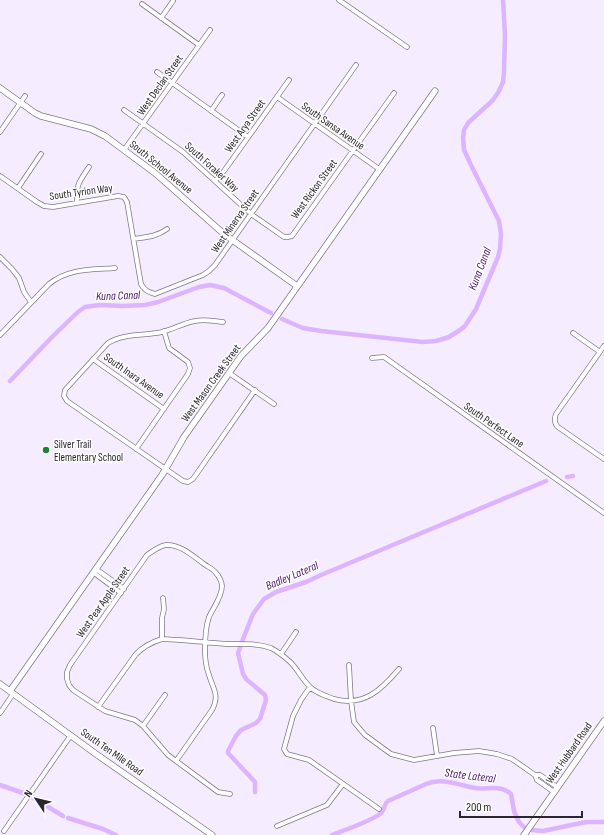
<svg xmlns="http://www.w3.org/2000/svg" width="604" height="835" viewBox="0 0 604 835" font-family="'Sofia Sans Condensed',sans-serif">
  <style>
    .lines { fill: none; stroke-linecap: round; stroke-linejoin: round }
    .canal { stroke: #ddb4ff; stroke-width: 4.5 }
    .street-casing { stroke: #807787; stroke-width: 5.5 }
    .secondary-casing { stroke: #807787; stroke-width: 7 }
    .street { stroke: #fff; stroke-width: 4 }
    .secondary { stroke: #fff; stroke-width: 5.5 }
    .poi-dot { fill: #218235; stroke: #fff; stroke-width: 1.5 }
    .labels { text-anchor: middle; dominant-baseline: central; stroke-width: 3; stroke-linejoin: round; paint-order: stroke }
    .street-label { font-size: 11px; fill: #2a262d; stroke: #fff }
    .poi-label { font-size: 11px; fill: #2a262d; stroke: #fff; text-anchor: start }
    .water-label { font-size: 12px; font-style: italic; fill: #4b156b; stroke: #fff }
  </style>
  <rect width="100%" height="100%" fill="#f6ecff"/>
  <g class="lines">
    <path class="canal" d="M282,319L303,328L321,331L423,342L436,341L449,337L460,330L465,326L476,309L498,257L500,249L501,234L499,221L471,165L464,150L463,138L464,130L468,123L493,100L499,91L503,82L504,72L505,35L503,0
      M10,381L53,336L79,311L85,307L100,305L122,306L145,305L158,302L199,287L210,285L224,288L271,313
      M567,477L573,476
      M0,785L26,794
      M255,792V782L228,753V751L236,736L241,730L256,723L260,719L266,700L265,695L246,679L243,674L238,653L243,639L253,614L264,599L276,592L306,582L321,575L546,481
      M32,797L63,816
      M68,818L103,829L116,835
      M532,830L543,831L586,822H604
      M332,835C342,831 377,819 382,812C385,808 384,804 388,801L426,784C442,777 459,785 475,788C487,790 501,784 511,794L514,811L519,822L524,827"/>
    <g class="street-casing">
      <path id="street" d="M339,0L407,47
        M142,4L199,45
        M161,18L173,1
        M157,72L248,137
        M277,97L379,169
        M124,110L183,152L251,214L284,237H288L292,236L394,93
        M211,111L222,95
        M0,132L25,96
        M124,150L210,30
        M0,176L37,202L44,206L53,207L118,196L124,197L127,202L141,284C144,290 148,292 155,294L203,275L209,271L215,265L356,65
        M215,181L224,171L289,80
        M18,188L41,154
        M77,203C76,184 79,182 89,167
        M134,239C146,237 156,237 167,229
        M0,257L12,269L19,278L24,292L31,302
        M223,322C213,321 204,319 195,321C184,323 173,329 162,332C144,336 124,333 108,343L65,390L64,396L67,401L183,481L188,482L193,479L255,390
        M573,333L600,352
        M0,335L49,284C69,268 91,270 115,268
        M604,346L556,414C554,419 554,423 558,427L604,459
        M372,358L384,357L604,513
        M93,359L164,409
        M229,373L274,404
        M136,449L188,374L190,368L188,362L169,348L164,331
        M96,569L124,589
        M94,573L121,593
        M162,639V618L164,609L163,598
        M281,654L296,632
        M349,665L351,701L354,722L365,735L391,754L414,760L454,753L479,751L497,754L512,759L535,775
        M310,687L301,700L293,716L284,749L287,754L309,760L379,809
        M98,707L136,654C144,646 152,642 162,639C183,640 204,642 226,644C241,644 257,643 271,648C277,651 289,660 293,665C299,672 303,680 310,687C316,693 326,696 334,699C364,707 381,690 399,669
        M0,713L13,694
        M143,726L165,695
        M433,728L437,756
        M176,761L212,710C220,695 213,689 209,675C206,667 205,659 205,651C205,640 205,628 209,617C213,608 222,597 222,586C222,582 219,576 216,573C213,569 208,567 204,564C193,556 180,544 166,545C159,546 153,551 147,555L70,665L67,672V679L69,685L73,690L105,711L135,720L143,726L168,755L218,792L230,794
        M554,792L537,780L535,775H540L557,787
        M277,826L327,805L343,784
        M4,831L71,735"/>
    </g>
    <g class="secondary-casing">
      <path id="secondary" d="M0,88L35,113L41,116L91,129L105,136L155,173L224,234L297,286
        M0,684L96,754L212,835
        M10,691L162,475L184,437L241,356L268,328L435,91
        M524,835L604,721"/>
    </g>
    <use href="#street" class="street"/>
    <use href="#secondary" class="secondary"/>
  </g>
  <circle class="poi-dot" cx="46" cy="450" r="4"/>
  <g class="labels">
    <g class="street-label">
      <text transform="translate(160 85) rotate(-55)">West Declan Street</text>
      <text transform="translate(245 126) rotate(-55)">West Arya Street</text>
      <text transform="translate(333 126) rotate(35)">South Sansa Avenue</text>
      <text transform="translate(161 167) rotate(39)">South School Avenue</text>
      <text transform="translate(212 167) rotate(42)">South Foraker Way</text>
      <text transform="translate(314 189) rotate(-54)">West Rickon Street</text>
      <text transform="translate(81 192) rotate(-8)">South Tyrion Way</text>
      <text transform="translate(235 221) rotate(-55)">West Minerva Street</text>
      <text transform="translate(134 376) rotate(35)">South Inara Avenue</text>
      <text transform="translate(211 383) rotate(-54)">West Mason Creek Street</text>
      <text transform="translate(494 425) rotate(35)">South Perfect Lane</text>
      <text transform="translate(103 602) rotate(-55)">West Pear Apple Street</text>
      <text transform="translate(112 752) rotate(35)">South Ten Mile Road</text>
      <text transform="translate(569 753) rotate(-55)">West Hubbard Road</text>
    </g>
    <g class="poi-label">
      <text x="54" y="444">Silver Trail<tspan x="54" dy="13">Elementary School</tspan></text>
    </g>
    <g class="water-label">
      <text transform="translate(480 269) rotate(-69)">Kuna Canal</text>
      <text transform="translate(118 296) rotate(-2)">Kuna Canal</text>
      <text transform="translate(292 576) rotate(-23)">Badley Lateral</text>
      <text transform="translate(470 776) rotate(7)">State Lateral</text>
    </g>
  </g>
  <g transform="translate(36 799) rotate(305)" stroke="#ffffff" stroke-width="3" paint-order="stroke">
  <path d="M0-3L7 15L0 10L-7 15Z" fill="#2a262d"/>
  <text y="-6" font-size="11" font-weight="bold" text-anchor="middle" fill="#2a262d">N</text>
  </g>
  <path d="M460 811v6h122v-6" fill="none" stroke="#2a262d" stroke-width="2"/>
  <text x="466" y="811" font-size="12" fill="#2a262d" stroke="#ffffff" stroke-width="3" paint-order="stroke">200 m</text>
</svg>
